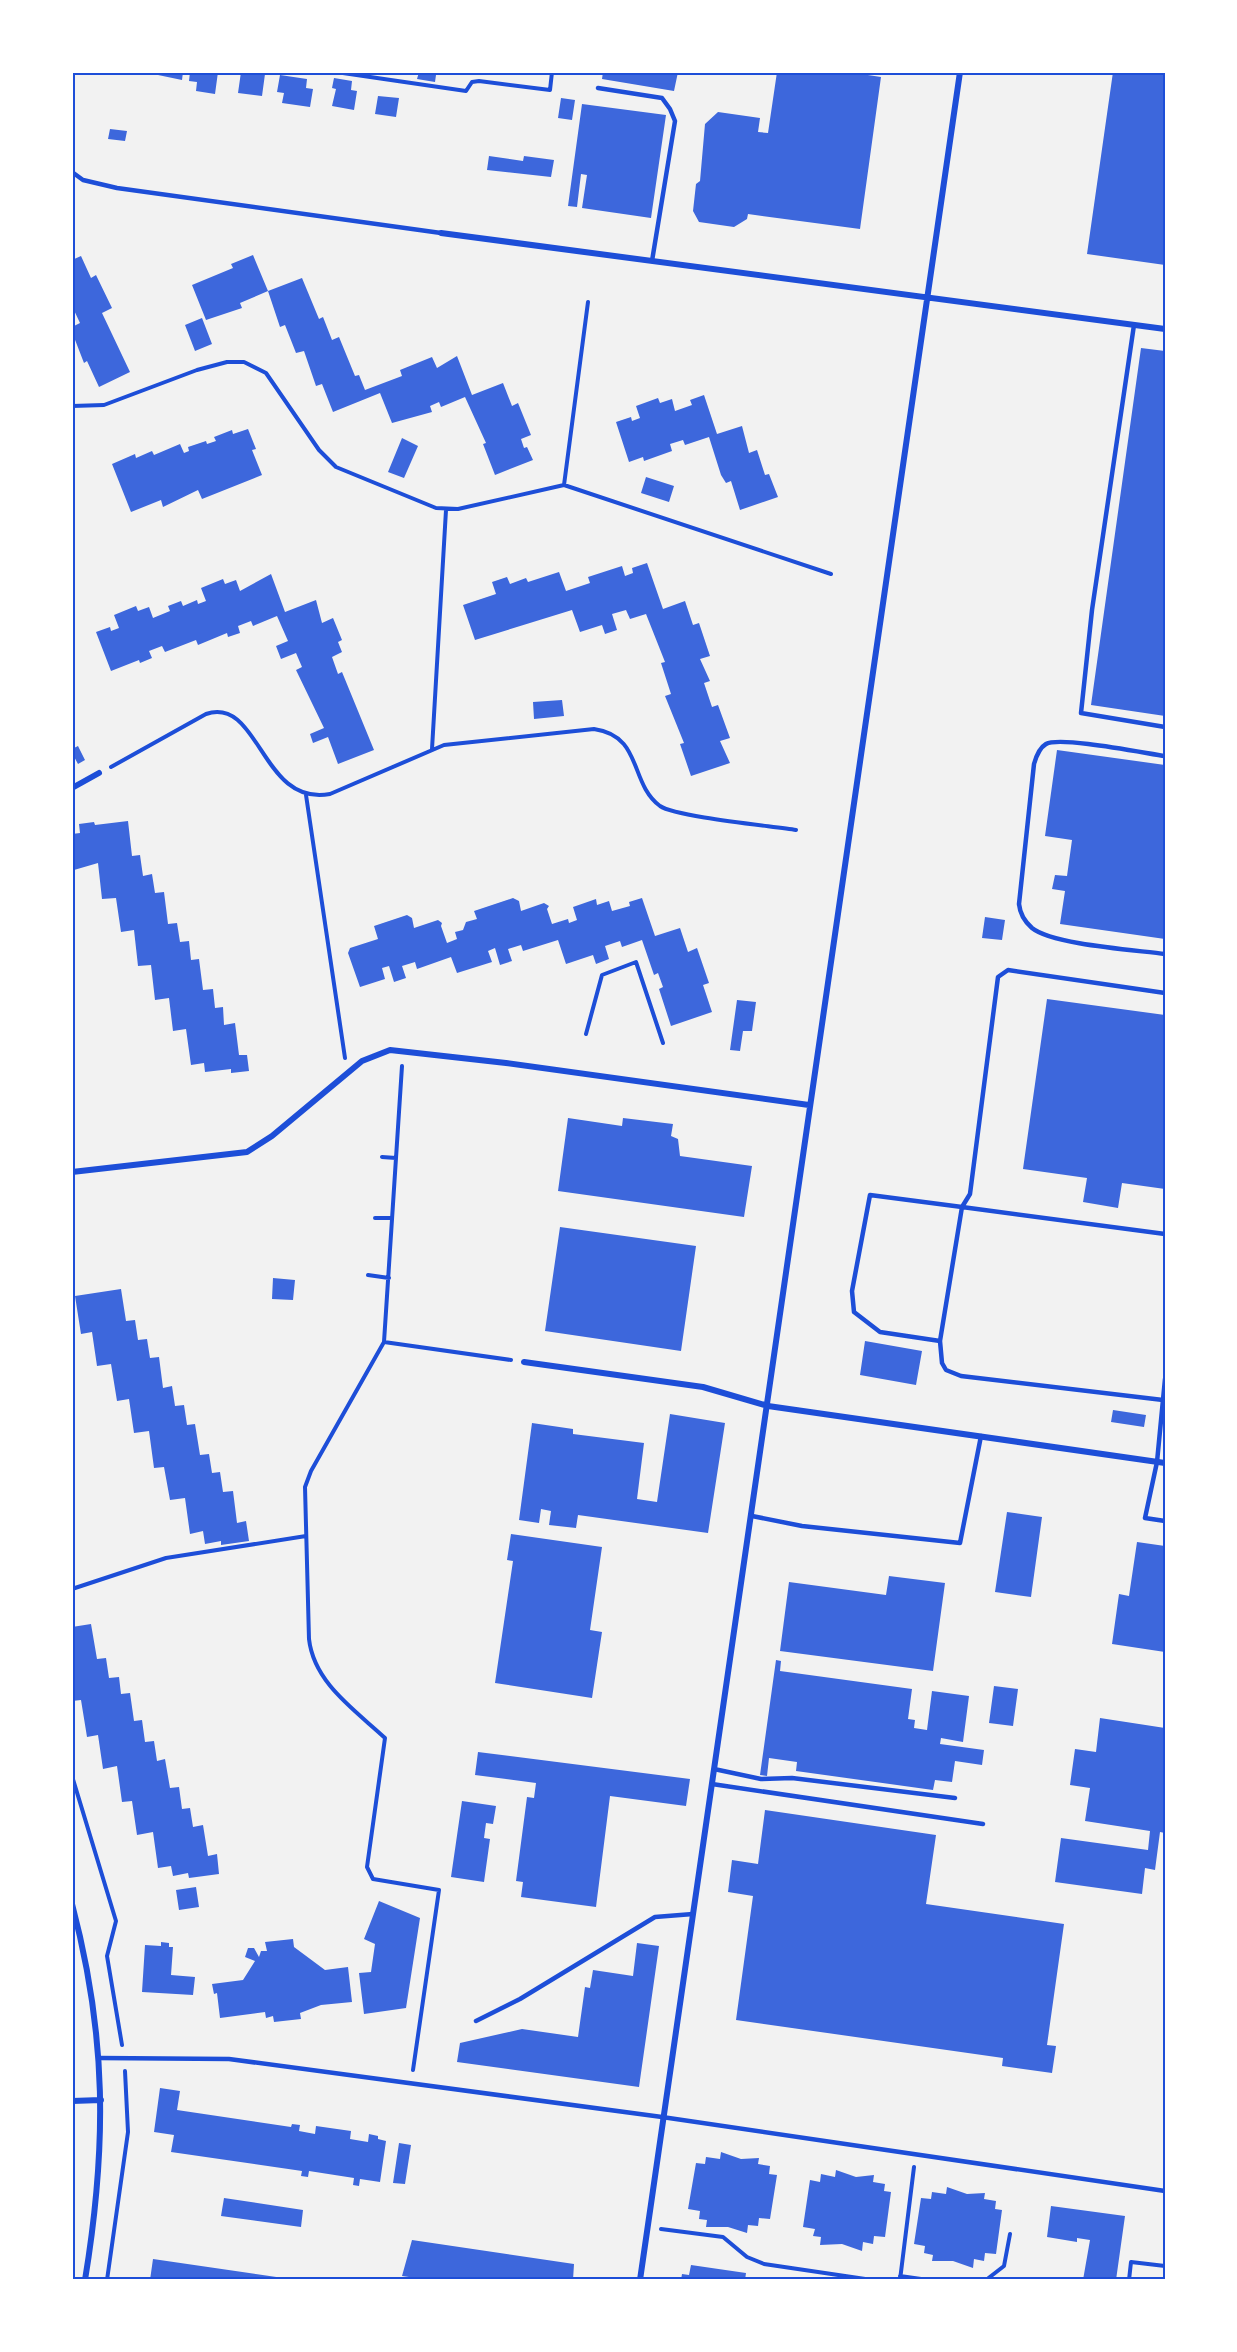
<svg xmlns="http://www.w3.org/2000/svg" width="1237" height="2352" viewBox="0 0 1237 2352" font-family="Figtree,sans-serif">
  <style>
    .building { fill: #3d67dc }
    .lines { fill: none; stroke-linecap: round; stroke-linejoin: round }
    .path { stroke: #1d4ed8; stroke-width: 4 }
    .service { stroke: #1d4ed8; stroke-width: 4.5 }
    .minor { stroke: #1d4ed8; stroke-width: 6 }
    .neatline { fill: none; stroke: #1d4ed8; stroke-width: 2 }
  </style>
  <rect width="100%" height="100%" fill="#f2f2f2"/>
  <path class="building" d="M158,72H183L182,80L158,75Z
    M190,72H218L215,94L196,91L197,82L189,81Z
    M241,72L265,74L262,96L238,93Z
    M419,72L436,75L435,82L417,79Z
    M603,72H678L674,91L602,79Z
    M777,72H848L881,77L860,229L748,214L747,219L734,227L699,222L693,211L696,184L700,181L705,124L718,112L760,118L758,132L768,133Z
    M1113,72H1165V265L1087,254Z
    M280,75L307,79L306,88L313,89L310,107L282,103L284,93L277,92Z
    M334,78L352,81L351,90L357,91L354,110L332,106L336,89L332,88Z
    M378,96L399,98L396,117L375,114Z
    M561,98L575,100L572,120L558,118Z
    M582,104L666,115L651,218L582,208L587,175L581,174L577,207L568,206Z
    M110,129L127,131L125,141L108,139Z
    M489,156L523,161L524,156L554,160L551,177L487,170Z
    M253,255L268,291L240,303L242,308L206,320L192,285L233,268L231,264Z
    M81,256L91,278L96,275L112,308L102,313L130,372L99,387L87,361L84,363L72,332V327L80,323L72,306V260Z
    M302,278L319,319L323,317L332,340L339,337L355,376L359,375L365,390L402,376L400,370L432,357L437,368L457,356L472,395L503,383L512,406L518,403L531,435L521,439L524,448L527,447L533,460L495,475L483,444L486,443L465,397L441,407L439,402L430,406L432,412L392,423L380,393L333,412L322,384L316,386L304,351L296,353L285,325L280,327L268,291Z
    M202,318L212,344L195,351L185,325Z
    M1141,348L1165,351V716L1091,705Z
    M704,395L717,434L742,426L749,453L757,450L765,475L769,474L778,497L740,510L731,481L726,483L721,475L709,437L685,445L683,440L670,444L672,451L644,461L643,457L629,462L616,422L631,417L632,421L640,418L636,406L658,398L660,403L672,399L675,411L692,405L690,400Z
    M248,429L256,449L252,450L262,475L202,499L198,490L163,507L161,500L131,512L112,464L135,454L136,458L152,451L154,455L180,444L184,453L189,451L188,447L206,441L207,444L216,441L214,437L232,430L233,434Z
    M402,438L418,446L404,478L388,472Z
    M646,477L674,486L669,502L641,493Z
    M647,563L663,609L685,601L693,625L699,623L710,656L700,659L710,681L704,683L712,707L718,705L730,738L720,741L730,763L691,776L680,744L684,743L665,696L671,694L661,663L665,662L646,614L630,619L626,610L612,614L617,630L605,634L602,625L580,632L572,610L475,640L463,605L496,594L492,582L507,577L510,584L526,578L528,582L559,572L566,591L590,583L588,577L622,566L625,576L633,573L632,568Z
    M271,574L285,612L316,600L322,623L333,618L342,640L338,642L342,652L332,657L338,674L342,672L374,750L338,764L328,737L313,743L310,734L324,728L296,670L302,667L296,653L281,659L276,646L288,641L277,616L253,626L251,621L238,626L240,633L228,637L227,633L198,645L196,640L165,652L162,646L149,651L152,658L140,663L139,660L111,671L96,632L110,627L111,631L119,628L114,615L136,606L138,611L149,607L153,618L170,611L168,606L181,601L183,606L197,600L198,604L206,601L201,588L223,579L225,584L236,580L240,591Z
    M562,700L564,716L534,719L533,702Z
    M78,746L85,760L78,764L72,753V749Z
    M1057,750L1165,765V939L1060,924L1065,891L1052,889L1055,875L1067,876L1072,840L1045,836Z
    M128,821L132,856L140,855L143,876L152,874L155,893L164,892L168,924L177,923L180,942L189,941L191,960L199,959L203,990L213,989L215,1008L223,1007L224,1025L235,1023L239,1055H247L249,1071L231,1073V1069L205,1072L204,1063L191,1065L186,1029L173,1031L169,998L155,1000L151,965L138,966L134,930L121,932L116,898L102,899L98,863L74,870L75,876H72V834L80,833L79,824L94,822L95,825Z
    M513,898L519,901L521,911L544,903L549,906L547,909L552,924L568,919L569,923L577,920L573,907L596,899L597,905L609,901L612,911L630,906L629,902L642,898L655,936L680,928L688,952L697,948L709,983L703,985L712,1012L671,1026L659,989L663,987L658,973L654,975L642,940L622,947L620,941L605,946L609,959L596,964L593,955L566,964L558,940L523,951L521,945L508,949L512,961L500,965L495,948L488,951L492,962L457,973L451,957L417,969L415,962L402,966L406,978L394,982L389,966L382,968L385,979L360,987L348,953L350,948L378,939L374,926L407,915L412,918L414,928L438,920L442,923L441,926L447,943L457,939L455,932L463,930L466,922L477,919L474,911Z
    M985,917L1005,920L1002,940L982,938Z
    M1047,999L1165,1015V1189L1122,1183L1118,1208L1083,1202L1087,1178L1023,1169Z
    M737,1000L756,1002L752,1031H743L740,1051L730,1050Z
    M568,1118L622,1126L623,1118L673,1124L671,1136L678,1139L680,1156L752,1166L744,1217L558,1191Z
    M560,1227L696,1246L681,1351L545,1331Z
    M273,1278L295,1280L293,1300L272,1299Z
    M121,1289L126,1321L135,1320L138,1340L147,1339L150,1358L159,1357L163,1388L172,1386L175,1406L184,1405L187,1425L195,1424L200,1455L209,1454L212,1473L220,1472L223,1492L233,1491L237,1523L246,1521L249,1541L221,1545V1541L205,1544L203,1531L190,1534L185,1498L170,1500L164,1467L154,1468L149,1431L134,1433L129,1399L117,1401L111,1364L97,1366L92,1332L81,1334L75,1296Z
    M865,1341L922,1351L916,1385L860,1375Z
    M1113,1410L1146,1415L1144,1427L1111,1422Z
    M670,1414L725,1423L708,1533L578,1515L576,1528L549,1525L551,1511L541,1509L539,1523L519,1520L532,1423L573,1429V1434L644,1443L637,1499L657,1502Z
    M1007,1512L1042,1517L1031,1597L995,1592Z
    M511,1534L602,1547L590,1630L602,1632L592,1698L495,1683L513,1561L507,1560Z
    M1137,1542L1165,1546V1652L1112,1644L1119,1594L1129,1596Z
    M889,1576L945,1583L933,1671L780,1651L789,1582L886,1595Z
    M91,1624L97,1659L106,1658L109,1678L119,1677L121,1694L130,1693L134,1721L142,1720L145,1742L154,1741L157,1761L165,1759L170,1788L179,1787L182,1809L190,1808L193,1827L203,1825L208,1856L217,1854L219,1874L189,1878L188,1873L173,1876L171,1866L158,1868L153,1832L137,1835L132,1801L122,1802L117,1766L103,1769L98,1735L87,1737L81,1700L72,1701V1627Z
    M776,1660L781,1661L780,1671L912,1689L908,1719L915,1720L914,1728L927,1730L932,1691L969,1696L963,1742L941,1738L940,1744L984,1750L982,1765L955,1761L952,1782L935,1780L933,1790L796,1771L797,1762L769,1758L767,1776L760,1775Z
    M994,1686L1018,1689L1013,1726L989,1723Z
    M1100,1718L1165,1728V1833L1160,1832L1155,1870L1145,1868L1142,1894L1055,1882L1061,1838L1148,1850L1150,1831L1085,1821L1090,1788L1070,1785L1075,1749L1096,1752Z
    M478,1752L690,1779L686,1806L610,1796L596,1907L521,1897L523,1882L516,1881L527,1797L534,1798L536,1783L475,1775Z
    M462,1801L496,1806L493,1824L486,1823L484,1838L490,1839L484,1882L451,1877Z
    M765,1810L936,1835L926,1904L1064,1924L1047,2045L1056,2046L1052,2073L1002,2066L1003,2058L736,2020L753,1896L728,1892L732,1860L758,1864Z
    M196,1887L199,1907L179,1910L176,1890Z
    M379,1901L420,1918L406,2008L364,2014L359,1973L371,1972L375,1944L364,1939Z
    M293,1939L294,1947L325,1970L348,1967L352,2002L321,2005L300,2013L301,2019L274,2022L273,2016L266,2018L265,2012L220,2018L217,1993L214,1994L212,1984L243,1980L255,1961L245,1957L248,1948H254L259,1957L261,1951H267L265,1942Z
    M161,1942L169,1943V1947H173L171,1975L195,1977L193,1995L142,1992L145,1945L161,1946Z
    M637,1943L659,1946L639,2087L457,2062L460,2043L522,2029L578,2037L585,1987L590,1988L593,1970L633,1976Z
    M160,2088L180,2091L177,2110L291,2127L292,2124L300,2125L299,2131L315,2134L316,2126L351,2131L350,2139L368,2142L369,2134L378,2136V2139L386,2141L380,2182L360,2179L359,2186L353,2185L354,2178L309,2171L308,2177L301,2176L302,2171L171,2152L174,2135L154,2132Z
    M399,2143L411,2145L405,2184L393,2183Z
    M721,2152L741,2159L759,2158L758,2164L770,2166L769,2174L777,2175L770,2219L759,2218L758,2226L748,2225L747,2233L728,2227H706L707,2220L699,2219L700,2211L688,2209L696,2163L705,2164L706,2157L720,2159Z
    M836,2170L856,2177L874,2175L873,2182L885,2184L884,2191L891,2192L885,2237L874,2236L873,2244L863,2242L862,2251L842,2244L820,2245L821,2237L813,2236L815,2229L803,2227L810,2180L820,2182L821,2174L835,2177Z
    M947,2187L967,2194L985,2193L984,2199L996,2201L995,2209L1002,2210L996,2254L985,2253L984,2261L974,2259L973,2268L953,2261H932L933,2255L924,2253L925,2246L914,2244L921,2198L931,2199L932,2192L946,2194Z
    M224,2198L303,2210L301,2227L221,2216Z
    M1051,2206L1125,2216L1116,2280H1083L1090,2240L1077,2238V2242L1047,2237Z
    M412,2240L574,2264L573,2280H409V2277L402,2276Z
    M153,2259L290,2279V2280H150Z
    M691,2265L746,2273L745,2280H681L682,2274L689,2275Z"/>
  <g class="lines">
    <path class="path" d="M336,72L466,91L472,82L479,81L550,90L552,72
      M72,406L104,405L197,370L227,362H244L266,373L319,450L336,467L436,508L458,509L564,485L831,574
      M564,485L588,302
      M432,749L446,510
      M111,767L206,714C260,696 261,807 330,794L444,745L594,729C643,736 629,783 660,806C676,817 771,826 796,830
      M306,795L345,1058
      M586,1034L602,975L636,962L663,1043
      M402,1066L384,1342L311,1471L305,1487L309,1639C314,1683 355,1710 385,1738L367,1867L373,1879L439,1890L413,2070
      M382,1157L396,1158
      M375,1218H392
      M368,1275L389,1278
      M384,1342L511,1360
      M72,1589L166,1558L306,1536
      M72,1776L116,1921L107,1956L122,2045
      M72,2037V2059
      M661,2229L723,2237L747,2257L764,2264L872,2280
      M900,2276L928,2280
      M107,2280L128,2132L125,2071
      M900,2280L914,2167
      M986,2280L1004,2266L1010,2234
      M1129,2280L1131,2262L1165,2266"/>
    <path class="service" d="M598,88L662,98L670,109L675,121L652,261
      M72,172L83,180L117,188L441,233
      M1134,325L1092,610L1081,713L1165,727
      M1165,756C1144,753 1060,736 1046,744C1039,748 1036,757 1034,764L1019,904C1020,914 1024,921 1032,928C1053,945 1136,950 1165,954
      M1165,993L1008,970L998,977L970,1194L962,1207L1165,1234
      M940,1341L880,1332L854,1312L852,1291L870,1195L962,1207L940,1341L942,1363L946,1370L961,1376L1163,1400
      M1165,1379L1157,1462L1145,1518L1165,1521
      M752,1516L802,1526L960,1543L981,1436
      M714,1769L761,1779L792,1778L955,1798
      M712,1784L983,1824
      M476,2021L520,1999L655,1917L693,1914
      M99,2058L229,2059L662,2117L1165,2191"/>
    <path class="minor" d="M441,233L1165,329
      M72,788L99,773
      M72,1172L247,1152L272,1136L362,1061L390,1050L506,1063L809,1105
      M524,1362L703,1387L768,1406L1165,1463
      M72,1904C107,2036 107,2146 85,2280
      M72,2101L101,2100
      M640,2280L960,72"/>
  </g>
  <rect width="1237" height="2352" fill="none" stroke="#ffffff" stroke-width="147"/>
  <rect x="74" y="74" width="1090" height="2204" class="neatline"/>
</svg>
